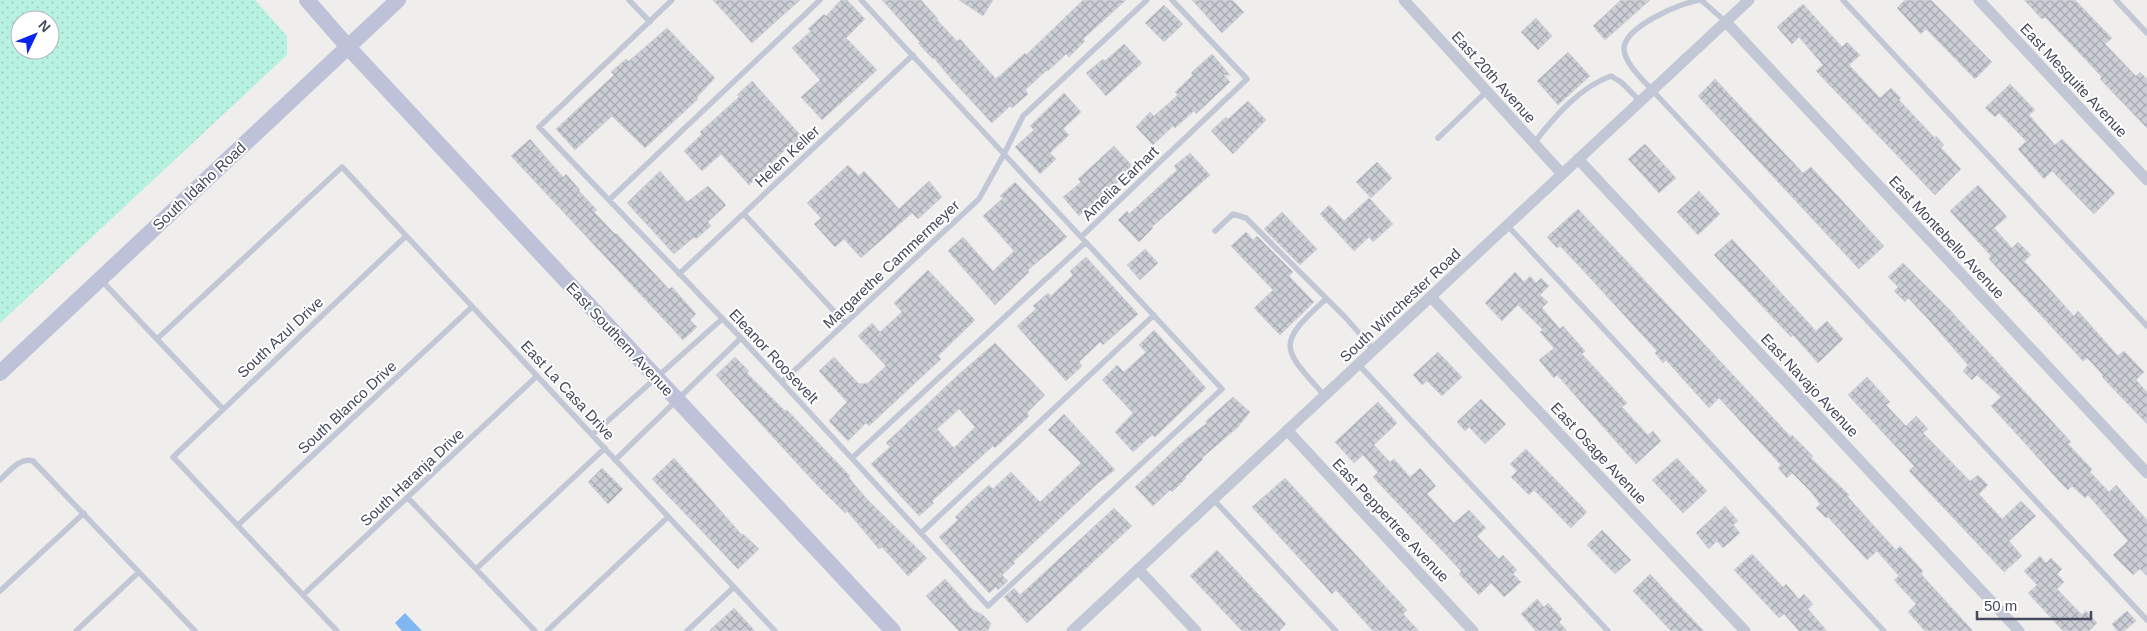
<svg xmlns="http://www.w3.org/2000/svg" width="2147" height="631" viewBox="0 0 2147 631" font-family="Helvetica,sans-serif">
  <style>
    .grass { fill: url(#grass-dots); fill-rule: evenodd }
    .water { fill: #80b7f3 }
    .building { fill: url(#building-cross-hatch); stroke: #d1d1da; fill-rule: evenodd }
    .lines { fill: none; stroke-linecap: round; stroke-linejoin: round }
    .service { stroke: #c2c7d6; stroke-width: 5.5 }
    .minor { stroke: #c2c7d6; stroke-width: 11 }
    .secondary { stroke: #bec2d8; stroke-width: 16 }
    .labels { text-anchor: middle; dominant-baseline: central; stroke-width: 4; stroke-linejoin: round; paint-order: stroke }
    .street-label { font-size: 15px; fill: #44495c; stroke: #fff }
  </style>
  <defs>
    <pattern id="grass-dots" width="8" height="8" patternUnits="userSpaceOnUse" patternTransform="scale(1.25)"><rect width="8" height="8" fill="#b7f2e1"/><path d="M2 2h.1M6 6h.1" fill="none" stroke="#9fd1c3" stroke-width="1.8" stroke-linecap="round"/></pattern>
    <pattern id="building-cross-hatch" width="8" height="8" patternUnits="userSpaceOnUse" patternTransform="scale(1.25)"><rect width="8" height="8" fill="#ccced6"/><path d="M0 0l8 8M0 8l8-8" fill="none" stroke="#a7a9b1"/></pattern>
  </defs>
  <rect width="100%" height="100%" fill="#f0eeed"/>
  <path class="grass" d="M0,0H255L287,36V55L0,323ZM20,20H50V50H20Z"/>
  <path class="water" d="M405,613L422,631H402L395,623Z"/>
  <path class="building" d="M713,0H800L752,43Z
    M841,0H847L865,19L846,38L877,70L822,120L801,97L820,80L792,48L811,31L808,29L824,14L826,16Z
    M882,0H921L938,19L937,20L957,41L960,39L996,79L1025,53L1026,55L1083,0H1126L1083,39L1085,41L1069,57L1066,54L1048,71L1047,70L1025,90L1028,94L1012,108L1010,106L992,123L952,80L934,58L933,59L918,43L920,42Z
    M959,0H993L983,16Z
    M1192,0H1232L1244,12L1222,33Z
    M1621,0H1650L1605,40L1593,26Z
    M1905,0H1931L1992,62L1975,79L1926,29L1921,34L1897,8Z
    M2024,0H2075L2112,38L2105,44L2136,76L2140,72L2147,79V128L2100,79L2102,77L2045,17L2042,19Z
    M1803,4L1842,47L1847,42L1860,55L1849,65L1880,98L1891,88L1901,98L1899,100L1935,138L1936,136L1944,145L1941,148L1961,169L1935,195L1816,71L1823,65L1799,37L1792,44L1777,27Z
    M1164,5L1183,24L1164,42L1145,23Z
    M1536,18L1552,36L1538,50L1521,32Z
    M667,28L715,78L697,97L698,99L645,148L612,116L575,150L556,129L614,75L611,72L626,59L629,61Z
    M1124,44L1142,63L1106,96L1086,73L1103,59L1105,61Z
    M1568,52L1590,76L1558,105L1537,81Z
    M1212,54L1230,75H1224L1230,82L1196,114L1194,111L1175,128L1173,126L1153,145L1136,127L1150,112L1154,116L1178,95L1175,92L1193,75L1191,73Z
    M1715,79L1803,173L1811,167L1884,246L1859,269L1698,96Z
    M752,81L803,138L788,151L786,149L749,185L721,154L702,171L684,151L702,134L700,132L739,97L737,95Z
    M2010,84L2035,110L2029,115L2055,145L2062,139L2115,193L2094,214L2052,171L2044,179L2018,149L2026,141L1999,113L1995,117L1985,108Z
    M1064,93L1081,112L1063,129L1069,135L1050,153L1056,159L1040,174L1015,147L1034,130L1030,126Z
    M1248,101L1266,120L1233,154L1211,131L1226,117L1228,119Z
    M530,139L563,177L566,174L580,190L579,191L597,210L594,212L615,234L616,233L669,289L672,287L696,314L690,320L697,327L683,340L511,156Z
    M1645,144L1676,178L1659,193L1628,159Z
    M1114,146L1134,168L1079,216L1063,197L1081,182L1078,179Z
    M1190,153L1210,175L1152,227L1153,228L1139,242L1118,220L1127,211L1129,214L1177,170L1174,166Z
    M1377,162L1392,178L1371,198L1356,182Z
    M848,165L859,176L864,171L899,209L929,181L942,197L918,219L912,213L861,258L844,239L835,247L814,224L821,218L807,203Z
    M660,171L687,202L708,186L726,205L708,222L711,226L696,239L694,237L674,254L627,203Z
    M1015,182L1067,237L1028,270L1029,272L995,305L948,251L963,237L993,271L1014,251L983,216L1003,198L1000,196Z
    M1978,185L2007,217L1994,228L2012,248L2018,242L2031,255L2024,261L2074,316L2078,311L2118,356L2124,351L2144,372L2136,380L2147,392V424L2102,377L2103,375L2087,358L2083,361L1989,259L1991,256L1950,211Z
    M1699,191L1720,214L1698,235L1677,212Z
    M1369,198L1393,224L1373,242L1369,237L1354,251L1320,214L1329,205L1344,221Z
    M1578,209L1791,437L1792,435L1813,456L1811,458L1849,495L1847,496L1896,550L1900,546L1923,571L1921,574L1973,631H1925L1908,612L1916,604L1894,580L1899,576L1877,551L1867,560L1828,517L1826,518L1816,508L1820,504L1811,492L1792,473L1787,478L1778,468L1781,465L1719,398L1709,408L1666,360L1663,363L1655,353L1657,351L1579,266L1560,246L1557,248L1547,237Z
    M1282,212L1317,249L1300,265L1264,229Z
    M1246,232L1253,240L1257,236L1293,272L1289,276L1314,302L1280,335L1254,308L1273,290L1231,246Z
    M1732,239L1816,331L1827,321L1843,339L1818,363L1793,335L1791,337L1714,255Z
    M1145,249L1158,263L1140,280L1127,265Z
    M1086,257L1138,314L1103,345L1100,342L1079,362L1082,366L1066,381L1017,326L1036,309L1033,306L1048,293L1051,296L1073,275L1070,271Z
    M1903,263L1949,309L2071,442L2068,444L2092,469L2090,472L2109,492L2116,485L2147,520V576L2140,569L2133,575L2113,555L2128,541L2088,495L2085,498L2072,486L2068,490L2060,482L1991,406L2001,397L1977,375L1972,380L1963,371L1968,365L1929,320L1908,298L1905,302L1894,291L1898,287L1888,277Z
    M928,270L975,320L938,356L941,359L869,426L866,423L848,441L829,421L847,402L819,371L834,357L859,384L868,383L886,366L858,336L872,323L880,332L902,312L894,303Z
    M1515,272L1524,282L1530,276L1536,283L1541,278L1549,286L1540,295L1548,302L1542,308L1560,329L1563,326L1585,351L1582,354L1627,403L1622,407L1648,435L1653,431L1661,441L1636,464L1557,375L1554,378L1539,360L1554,348L1540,332L1543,330L1518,305L1502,321L1485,303Z
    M1154,330L1206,388L1155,437L1152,435L1133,452L1115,432L1133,413L1102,380L1117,365L1124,372L1146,352L1139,345Z
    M995,343L1045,395L1027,413L1029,416L995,448L993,446L932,501L934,503L919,516L871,464L890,447L886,443L958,375ZM959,409L975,427L954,448L937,429Z
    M1438,352L1462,377L1442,396L1427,381L1422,385L1413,375Z
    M735,357L749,371L747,373L785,411L787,410L850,476L849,478L867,499L927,558L908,576L882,547L879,549L847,511L845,513L815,483L716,375Z
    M1867,377L1890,402L1886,405L1906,426L1916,416L1928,429L1923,433L1970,481L1978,475L1988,485L1979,494L2002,519L2021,501L2036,516L2009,541L2022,556L2004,572L1909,471L1914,466L1848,395Z
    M1233,397L1250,412L1238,427L1202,458L1203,459L1185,477L1186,478L1172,492L1170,490L1153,506L1135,487L1185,440L1207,423L1206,421Z
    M1481,399L1506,424L1485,444L1469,427L1465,431L1457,422Z
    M1378,402L1397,423L1374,445L1390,462L1394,459L1410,477L1420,468L1436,486L1427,494L1454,523L1469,510L1486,528L1477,536L1499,559L1503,555L1517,570L1513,574L1521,582L1504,597L1491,583L1479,595L1459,574L1461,571L1373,477L1378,472L1363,455L1354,463L1335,442Z
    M1064,414L1115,470L1098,483L1013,562L1015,563L1002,575L1008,581L998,590L996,587L989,593L939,537L958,520L955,517L970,502L989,485L993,489L1011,472L1040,502L1081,463L1048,430Z
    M1526,449L1587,512L1571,528L1534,490L1529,495L1511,477L1517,471L1510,464Z
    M674,458L742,535L743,534L759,549L738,569L652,479Z
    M1677,458L1707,491L1683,513L1652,480Z
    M602,468L623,489L608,504L588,482Z
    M1285,478L1407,610L1403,614L1419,631H1373L1336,590L1332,594L1252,507Z
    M1725,506L1738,521L1733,525L1740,533L1723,548L1717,541L1709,549L1696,533Z
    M1114,508L1132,526L1027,623L1004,597L1014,588L1020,595Z
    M1602,530L1631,560L1615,574L1587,545Z
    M1217,550L1286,624L1279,631H1242L1190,576Z
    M1752,554L1783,587L1786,584L1799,599L1804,594L1813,604L1808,609L1827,631H1799L1784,614L1779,618L1734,570Z
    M2040,556L2046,563L2051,558L2062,569L2057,574L2064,582L2057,589L2082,615L2086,611L2097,623L2089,631H2063L2028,593L2037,585L2024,571Z
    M1650,574L1675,601L1704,631H1671L1633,591Z
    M945,579L973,610L983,615L991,623L988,631H959L926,596Z
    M1537,599L1544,607L1548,603L1562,619L1559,622L1567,631H1536L1521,614Z
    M734,608L755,631H709Z
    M2127,611L2136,621L2124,631H2117L2112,624Z"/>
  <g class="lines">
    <path class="service" d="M629,0L650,22
      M672,0L539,127L741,338L988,606L1222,389L1081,237L1247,79L1172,0
      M861,0L1004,154L1023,116L1147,0
      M1843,0L2147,326
      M2116,0L2147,33
      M1726,22L1701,0C1681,2 1624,27 1624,49C1625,64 1643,80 1652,90L2147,620
      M1438,138L1487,91
      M1534,143C1554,117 1580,87 1611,76L1621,82L1640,101
      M609,200L820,0
      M744,214L845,323
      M1507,225L1884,631
      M1215,231L1233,214L1246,218L1345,317L1374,350
      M679,274L913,55
      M102,281L222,408
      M158,338L342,167L775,631
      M1358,364L1608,631
      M782,382L979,199L1004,154L1081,237
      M1324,395C1282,348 1275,345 1326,299
      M592,435L722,319
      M852,458L1086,242
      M615,460L741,338
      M0,480C9,472 19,457 33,461L195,631
      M408,498L535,631
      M1213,499L1336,631
      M238,525L472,307
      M921,533L1154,315
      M476,569L605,448
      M0,591L84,513
      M303,595L537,376
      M76,631L139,572
      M337,631L173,457L406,236
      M547,631L668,517
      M687,631L734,587"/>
    <path class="minor" d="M1404,0L1562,174
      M1979,0L2147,180
      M1726,22L2147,473
      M1578,159L2019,631
      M1431,297L1745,631
      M1287,430L1473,631
      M1138,569L1196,631
      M1072,631L1749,0"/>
    <path class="secondary" d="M307,0L348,47L893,631
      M0,373L398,0"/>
  </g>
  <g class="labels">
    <g class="street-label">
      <text transform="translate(1494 77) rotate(48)">East 20th Avenue</text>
      <text transform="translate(2074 80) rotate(47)">East Mesquite Avenue</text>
      <text transform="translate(787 156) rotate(-43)">Helen Keller</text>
      <text transform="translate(1120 183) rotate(-44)">Amelia Earhart</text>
      <text transform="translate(199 186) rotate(-43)">South Idaho Road</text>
      <text transform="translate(1947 237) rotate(47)">East Montebello Avenue</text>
      <text transform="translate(891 264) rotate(-43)">Margarethe Cammermeyer</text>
      <text transform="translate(1400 305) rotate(-43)">South Winchester Road</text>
      <text transform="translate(280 337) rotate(-43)">South Azul Drive</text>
      <text transform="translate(620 339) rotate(47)">East Southern Avenue</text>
      <text transform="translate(774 356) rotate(47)">Eleanor Roosevelt</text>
      <text transform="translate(1810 385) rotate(47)">East Navajo Avenue</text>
      <text transform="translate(568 390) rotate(47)">East La Casa Drive</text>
      <text transform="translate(347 407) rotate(-43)">South Blanco Drive</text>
      <text transform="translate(1599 453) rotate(47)">East Osage Avenue</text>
      <text transform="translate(412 477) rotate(-43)">South Haranja Drive</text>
      <text transform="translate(1391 520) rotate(47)">East Peppertree Avenue</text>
    </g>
  </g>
  <g transform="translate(35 35) rotate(47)"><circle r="24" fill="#ffffff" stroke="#b4b6be"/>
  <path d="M0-4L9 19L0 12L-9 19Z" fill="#0924ee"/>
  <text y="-8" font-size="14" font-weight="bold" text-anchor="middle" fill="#44495c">N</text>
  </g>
  <path d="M1977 611v8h114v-8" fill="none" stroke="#44495c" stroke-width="2.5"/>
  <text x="1984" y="611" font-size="15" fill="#44495c" stroke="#ffffff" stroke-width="4" paint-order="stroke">50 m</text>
</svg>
